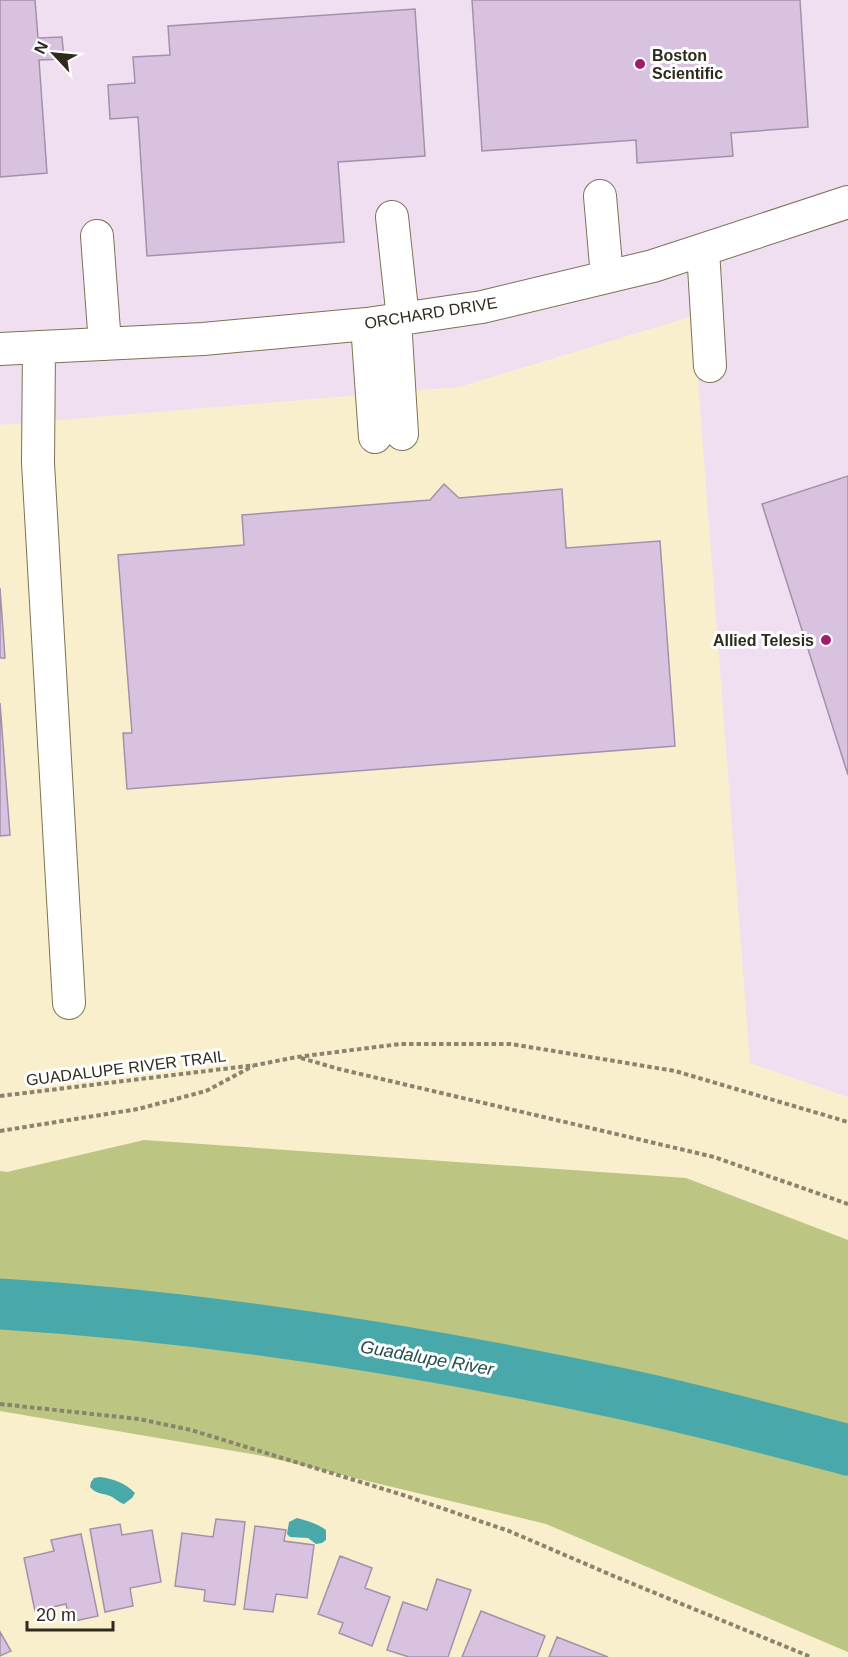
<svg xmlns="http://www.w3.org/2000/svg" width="848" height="1657" viewBox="0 0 848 1657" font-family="Arial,sans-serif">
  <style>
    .commercial { fill: #f0dff1 }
    .forest { fill: #bcc682 }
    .water { fill: #49a9aa }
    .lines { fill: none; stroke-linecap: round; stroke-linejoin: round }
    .river { stroke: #49a9aa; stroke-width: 51 }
    .building { fill: #d8c2df; stroke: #a590ac; stroke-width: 1.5 }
    .minor-casing { stroke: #7c7253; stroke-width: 34 }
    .path { stroke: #8b846d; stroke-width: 4; stroke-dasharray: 4.5 3; stroke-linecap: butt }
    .minor { stroke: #fff; stroke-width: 32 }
    .poi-dot { fill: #9d1c70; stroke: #fff; stroke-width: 2 }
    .labels { text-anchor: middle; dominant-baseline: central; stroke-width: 6; stroke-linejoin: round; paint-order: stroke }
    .poi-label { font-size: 16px; font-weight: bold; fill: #2e2a1d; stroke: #fff; text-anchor: start }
    .street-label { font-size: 16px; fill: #2e2a1d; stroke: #fff }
    .water-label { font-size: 18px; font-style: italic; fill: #234e4e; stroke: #fff }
  </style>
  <rect width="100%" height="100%" fill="#faefcd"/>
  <path class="commercial" d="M0,0H848V1097L750,1063L693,316L459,387L0,425Z"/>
  <path class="forest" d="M144,1140L686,1178L848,1240V1652L546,1524L263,1456L0,1411V1171L7,1172Z"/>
  <path class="water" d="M100,1477C114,1479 125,1483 135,1493L132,1498L124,1504C118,1502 115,1498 110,1496C102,1493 96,1494 90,1487L91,1482L94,1478Z
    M297,1518C308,1521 318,1524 326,1530V1540L322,1543L316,1544L308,1538L290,1537L287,1534L289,1522Z"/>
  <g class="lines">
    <path class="river" d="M0,1304C210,1317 418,1350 623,1394C699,1410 773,1430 848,1450"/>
  </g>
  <path class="building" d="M0,0H35L38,38L62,37L64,59L39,60L47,173L0,177Z
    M472,0H800L808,127L731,133L733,156L637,163L636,140L482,151Z
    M415,9L425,156L338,162L344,242L147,256L138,117L110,119L108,85L135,83L133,57L170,55L168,26Z
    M848,476V775L762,504Z
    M444,484L459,498L562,489L566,548L660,541L675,746L127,789L123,733H132L118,555L244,545L242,515L430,500Z
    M0,588L5,658H0Z
    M0,703L10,835L0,836Z
    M216,1519L245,1522L235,1605L204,1601L205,1590L175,1586L182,1533L213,1537Z
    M120,1524L122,1535L152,1530L161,1582L130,1588L133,1606L105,1612L90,1529Z
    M255,1526L286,1530L284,1541L314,1545L307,1598L276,1594L273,1612L244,1609Z
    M81,1534L98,1616L70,1622L66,1604L35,1611L24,1558L54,1551L51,1540Z
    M340,1556L372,1568L365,1588L390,1597L372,1646L339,1633L343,1623L318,1614Z
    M437,1579L471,1590L448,1657H409L387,1650L403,1602L427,1610Z
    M481,1611L545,1636L537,1657H462Z
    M0,1632L11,1651L0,1656Z
    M557,1637L608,1657H549Z"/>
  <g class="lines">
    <g class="minor-casing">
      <path id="minor" d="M600,196L607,277
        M392,217L403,319
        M97,236L105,344
        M703,250L710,366
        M395,320L402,434
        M367,324L375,437
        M39,347L38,463L69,1003
        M0,349L203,339L367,324L482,307L653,266L848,202"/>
    </g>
    <path class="path" d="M301,1058L339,1069L714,1157L848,1204
      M0,1096L256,1065L297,1057L400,1044H511L675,1071L848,1122
      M0,1131L138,1109L206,1091L253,1066
      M0,1404L139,1419L191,1430L403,1495L509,1531L616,1577L811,1657"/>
    <use href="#minor" class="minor"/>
  </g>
  <g class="poi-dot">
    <circle cx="640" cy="64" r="6"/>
    <circle cx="826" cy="640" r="6"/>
  </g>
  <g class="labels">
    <g class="poi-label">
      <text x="652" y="55">Boston<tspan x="652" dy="18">Scientific</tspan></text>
      <text x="814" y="640" text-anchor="end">Allied Telesis</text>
    </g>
    <g class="street-label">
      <text transform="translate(431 313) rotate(-9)">ORCHARD DRIVE</text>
      <text transform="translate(126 1068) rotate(-7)">GUADALUPE RIVER TRAIL</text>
    </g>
    <g class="water-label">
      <text transform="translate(427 1358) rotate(10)">Guadalupe River</text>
    </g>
  </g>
  <g transform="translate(54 54) rotate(296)" stroke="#ffffff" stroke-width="4.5" paint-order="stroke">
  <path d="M0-4.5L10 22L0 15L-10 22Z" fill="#2e2a1d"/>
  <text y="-9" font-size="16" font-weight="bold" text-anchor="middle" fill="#2e2a1d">N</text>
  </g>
  <path d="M27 1621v9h86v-9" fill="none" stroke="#2e2a1d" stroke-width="3"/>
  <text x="36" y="1621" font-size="18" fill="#2e2a1d" stroke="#ffffff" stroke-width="4.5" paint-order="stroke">20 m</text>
</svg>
